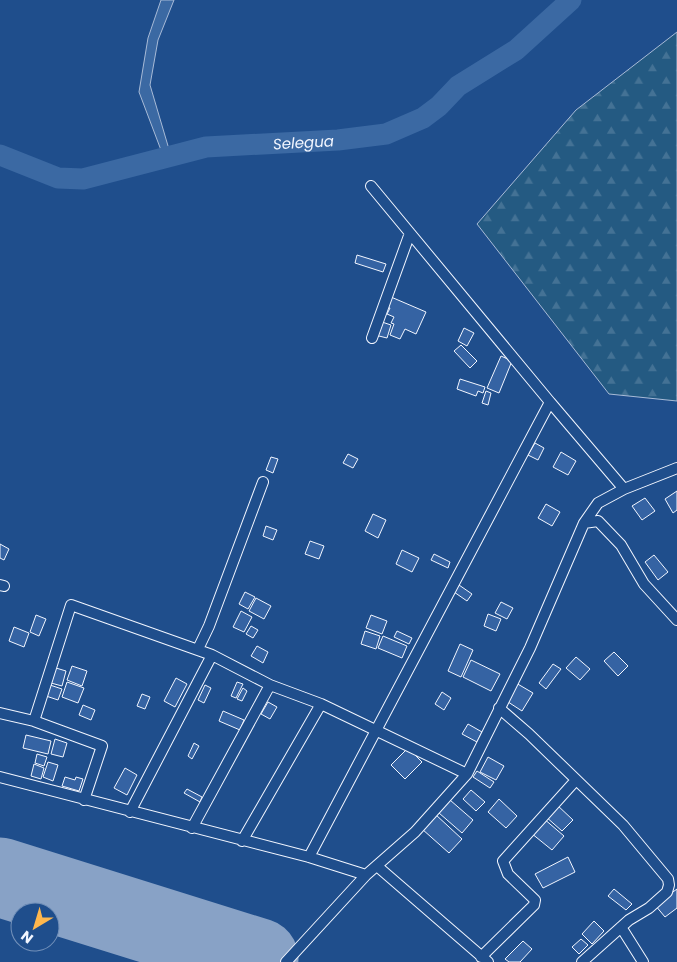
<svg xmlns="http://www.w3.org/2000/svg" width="677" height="962" viewBox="0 0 677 962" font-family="Poppins,sans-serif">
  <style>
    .forest { fill: url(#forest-firs); stroke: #a8bbd7 }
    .water { fill: #3b69a3; stroke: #a8bbd7 }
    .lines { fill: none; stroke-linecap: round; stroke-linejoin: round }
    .river { stroke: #3b69a3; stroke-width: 21 }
    .runway { stroke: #88a2c6; stroke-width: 79 }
    .building { fill: #3563a3; stroke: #f2f6ff }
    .street-casing { stroke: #f2f6ff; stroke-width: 12 }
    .street { stroke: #1f4e8c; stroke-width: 10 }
    .labels { text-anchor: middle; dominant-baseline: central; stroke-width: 4; stroke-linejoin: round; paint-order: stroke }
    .water-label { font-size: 15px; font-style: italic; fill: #f2f6ff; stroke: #1f4e8c }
  </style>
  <defs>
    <pattern id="forest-firs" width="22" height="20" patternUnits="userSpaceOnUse" patternTransform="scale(1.25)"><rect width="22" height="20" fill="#245a82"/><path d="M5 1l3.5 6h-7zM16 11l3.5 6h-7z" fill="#447295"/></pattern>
  </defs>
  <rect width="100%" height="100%" fill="#1f4e8c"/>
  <path class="forest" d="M677,32V401L609,394L477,224L576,110Z"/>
  <path class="water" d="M161,0H174L158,40L150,85L171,156L164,158L139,92L148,38Z"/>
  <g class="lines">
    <path class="river" id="s1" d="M0,155L58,178L83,179L206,147L338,140L386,134L423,118L439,106L458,86L516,50L571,0"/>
    <path class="runway" d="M0,877L259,958"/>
  </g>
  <path class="building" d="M357,255L386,264L383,272L355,263Z
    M391,297L426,312L416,334L405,329L400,339L390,335L394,324L391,323L394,317L387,314L390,308L387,307Z
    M379,321L391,325L387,338L375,335Z
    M464,328L474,333L467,346L458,341Z
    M461,345L477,361L470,368L454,351Z
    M501,356L512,361L499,393L487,388Z
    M460,379L485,387L483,393L478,391L476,396L457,389Z
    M486,391L491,393L488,405L482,403Z
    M535,443L544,448L538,460L528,455Z
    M561,452L576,461L568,475L553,467Z
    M348,454L358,459L353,468L343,463Z
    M271,457L278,459L273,473L266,470Z
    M677,491V510L673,513L665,499Z
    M645,498L655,511L642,520L632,506Z
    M546,504L560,512L552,526L538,518Z
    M373,514L386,520L378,538L365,531Z
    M266,526L277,530L273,540L263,536Z
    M310,541L324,546L319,559L305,554Z
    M0,544L9,549L4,560L0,558Z
    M402,550L419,558L412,572L396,564Z
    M434,554L450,562L448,568L431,560Z
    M654,555L668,572L658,580L645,562Z
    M459,585L472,594L467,601L454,592Z
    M245,592L255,597L248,609L239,604Z
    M256,598L271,606L264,619L249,611Z
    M501,602L513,608L507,619L495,613Z
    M241,611L252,617L244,632L233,627Z
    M488,614L501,619L496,631L484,626Z
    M36,615L46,619L39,636L30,632Z
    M371,615L387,621L382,634L366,628Z
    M251,626L258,630L253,638L246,634Z
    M14,627L29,633L24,647L9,641Z
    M365,631L380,636L376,649L361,644Z
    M397,631L412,638L409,644L394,637Z
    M383,636L407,646L402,658L378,648Z
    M460,644L473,650L461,677L448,671Z
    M257,646L268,652L263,663L251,656Z
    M614,652L628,666L618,676L604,661Z
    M576,657L590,669L580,680L566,668Z
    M471,660L500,674L491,691L463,677Z
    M553,664L561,669L546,689L539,683Z
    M72,666L87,671L82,686L67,680Z
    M56,668L66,671L62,686L51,683Z
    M176,678L187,684L175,707L164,701Z
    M67,682L84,688L78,703L62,697Z
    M237,682L243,684L236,698L231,696Z
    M516,683L533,693L522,711L505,700Z
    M50,685L62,689L58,700L46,696Z
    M205,685L211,688L204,703L198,700Z
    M243,688L247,691L242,701L237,699Z
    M442,692L451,698L444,710L435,704Z
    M142,694L150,697L145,709L137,706Z
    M268,702L277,707L270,719L261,714Z
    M83,705L95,710L91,720L79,715Z
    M223,711L244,720L240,730L219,721Z
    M468,724L482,732L477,742L462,734Z
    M26,735L51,741L48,754L23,748Z
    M55,739L67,743L63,757L51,754Z
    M194,743L199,746L192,759L188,756Z
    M408,748L422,762L405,779L391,765Z
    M37,754L47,757L44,766L35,763Z
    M488,757L504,766L496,780L480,772Z
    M48,762L58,765L53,781L43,777Z
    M34,764L44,768L41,779L31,776Z
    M125,768L137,775L127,795L114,788Z
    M477,771L494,782L490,788L473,777Z
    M65,777L75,780L76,777L83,779L79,791L62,786Z
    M187,789L202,797L200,802L184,793Z
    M471,790L485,802L476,811L463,799Z
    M499,799L517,816L506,828L488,812Z
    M450,800L473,820L462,833L439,813Z
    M556,804L573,820L562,831L545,816Z
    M435,814L462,839L449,853L422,829Z
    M543,818L564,836L552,850L531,833Z
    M568,857L575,872L543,888L535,874Z
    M614,889L632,904L626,910L608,896Z
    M677,889V908L665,917L655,905Z
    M594,921L604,931L592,944L582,934Z
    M581,939L588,945L579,954L572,947Z
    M523,941L532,949L520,962H509L505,959Z"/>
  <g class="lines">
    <g class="street-casing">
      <path id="street" d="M372,338L410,233
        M550,402L624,489L677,468
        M584,523L598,521L621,545L644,584L677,620
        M0,585L4,586
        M198,649L209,626L263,482
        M499,708L529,734L623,825L668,879L669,885L667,892L649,908L629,920L582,962
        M0,713L34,721L102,746L84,800
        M34,721L71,605L212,655L270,685L321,704L467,774
        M0,777L309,857L366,875
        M130,812L212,655
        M192,828L270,685
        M242,841L321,704
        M309,857L550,402L371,186
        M377,866L488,962
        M621,927L643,962
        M481,957L534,905L535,900L508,874L503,861L576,780
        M286,962L366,875L415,832L467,774L530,648L584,523L598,503L624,489"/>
    </g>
    <use href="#street" class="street"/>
  </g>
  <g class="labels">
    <g class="water-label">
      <text stroke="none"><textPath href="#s1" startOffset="312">Selegua</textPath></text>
    </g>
  </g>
  <g transform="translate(35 927) rotate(218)"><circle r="24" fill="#1f4e8c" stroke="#7391ba"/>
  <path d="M0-4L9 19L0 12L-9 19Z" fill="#ffb74d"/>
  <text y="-8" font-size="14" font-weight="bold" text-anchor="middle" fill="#f2f6ff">N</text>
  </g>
</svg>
